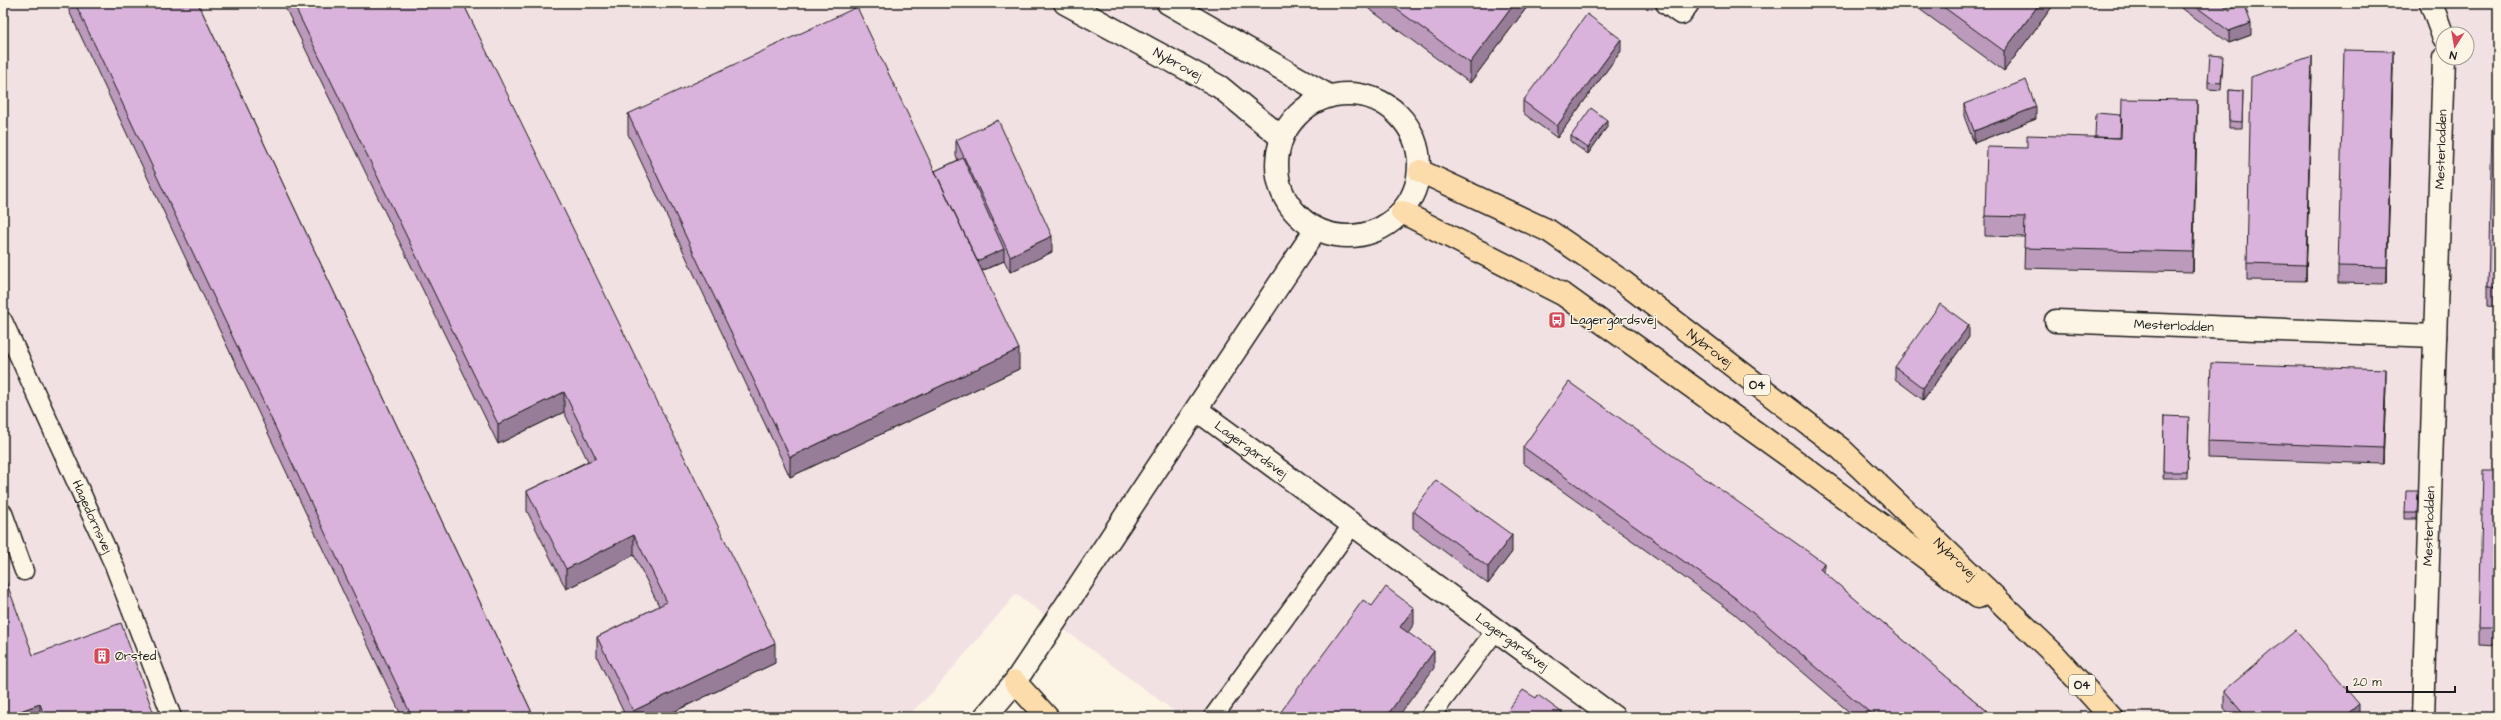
<svg xmlns="http://www.w3.org/2000/svg" width="2501" height="720" viewBox="0 0 2501 720" font-family="'Architects Daughter',sans-serif">
  <style>
    .built { fill: #f2e1e2; fill-rule: evenodd }
    .lines { fill: none; stroke-linecap: round; stroke-linejoin: round }
    .lane-casing { stroke: #1c1c1c; stroke-width: 21 }
    .street-casing { stroke: #1c1c1c; stroke-width: 25 }
    .secondary-casing { stroke: #1c1c1c; stroke-width: 25 }
    .primary-casing { stroke: #1c1c1c; stroke-width: 25 }
    .highway-casing { stroke: #1c1c1c; stroke-width: 25 }
    .lane { stroke: #fcf5e5; stroke-width: 18 }
    .street { stroke: #fcf5e5; stroke-width: 22 }
    .secondary { stroke: #fcf5e5; stroke-width: 22 }
    .primary { stroke: #fcdcab; stroke-width: 22 }
    .highway { stroke: #fcdcab; stroke-width: 22 }
    .wall { fill: #bb9abc; stroke: #1c1c1c }
    .shaded-wall { fill: #987d99; stroke: #1c1c1c }
    .building { fill: #d9b3db; stroke: #1c1c1c }
    .labels { text-anchor: middle; dominant-baseline: central; stroke-width: 3; stroke-linejoin: round; paint-order: stroke }
    .shield { fill: #fcf5e5; stroke: #5f5d58; stroke-width: 1 }
    .shield-label { font-size: 12px; font-weight: bold; fill: #1c1c1c }
    .street-label { font-size: 13px; fill: #1c1c1c; stroke: #fcf5e5 }
    .poi-label { font-size: 13px; fill: #1c1c1c; stroke: #fcf5e5; text-anchor: start }
  </style>
  <rect width="100%" height="100%" fill="#fcf5e5"/>
  <filter id="ink" filterUnits="userSpaceOnUse"><feTurbulence type="fractalNoise" baseFrequency=".025" numOctaves="2"/><feDisplacementMap in="SourceGraphic" scale="8" xChannelSelector="R" yChannelSelector="G"/><feConvolveMatrix kernelMatrix="1 2 1 2 8 2 1 2 1" color-interpolation-filters="sRGB"/></filter>
  <g filter="url(#ink)">
    <path class="built" d="M3,3H2498V717H1182L1016,594L931,694L906,717H3ZM2443,34H2467V58H2443Z"/>
    <g class="lines">
      <g class="lane-casing">
        <g id="lane">
          <path id="s1" d="M3,321L114,565L172,717"/>
          <path d="M3,513L24,571"/>
          <path d="M1213,717L1353,524"/>
          <path d="M1430,717L1496,630"/>
        </g>
      </g>
      <g class="street-casing">
        <g id="street">
          <path d="M1667,3L1681,13L1688,3"/>
          <path d="M2431,3L2443,36"/>
          <path id="s2" d="M2056,321L2435,336"/>
          <path id="s3" d="M1197,410L1614,717"/>
          <path id="s4" d="M2423,717L2444,58"/>
        </g>
      </g>
      <g class="secondary-casing">
        <g id="secondary">
          <path id="s5" d="M1065,3L1220,87L1282,138"/>
          <path d="M1168,3L1329,96"/>
          <circle cx="1348" cy="165" r="71"/>
          <path d="M985,717L1015,682L1316,229"/>
        </g>
      </g>
      <g class="primary-casing">
        <g id="primary">
          <path id="s6" d="M1420,171L1549,231L1622,281L1841,449L2054,654L2111,717"/>
          <path d="M1402,212L1564,295L1790,457L1978,597"/>
        </g>
      </g>
      <g class="highway-casing">
        <path id="highway" d="M1015,682L1047,717"/>
      </g>
      <use href="#lane" class="lane"/>
      <use href="#street" class="street"/>
      <use href="#secondary" class="secondary"/>
      <use href="#primary" class="primary"/>
      <use href="#highway" class="highway"/>
    </g>
    <path class="wall" d="M69,3H198L534,717H402L69,11Z
      M283,3H463L775,663L663,717H626L597,657V637L659,606L634,555L566,589L527,511V491L588,461L564,412L498,444Z
      M1361,3H1530L1470,83Z
      M1911,3H2055L2004,71Z
      M2175,3H2220L2229,10L2251,35L2229,43Z
      M1621,51L1557,138L1523,113V101Z
      M2498,56V121H2497Z
      M2223,62L2221,90L2208,89V82Z
      M2393,68L2387,284L2338,283V266Z
      M2312,72L2306,281L2247,280V263Z
      M2229,90L2243,91L2242,128H2229Z
      M1964,104L2036,119L1974,143L1964,116Z
      M628,114L935,171L958,160L956,156V140L1052,252L1010,272L1004,260V261L982,271L1019,369L790,477L628,134Z
      M2197,120L2193,272L2024,268L2025,237L1985,236V216L2027,148L2120,138Z
      M1607,127L1588,154L1571,142V136Z
      M2498,129V307L2488,306V286Z
      M1969,337L1923,400L1895,379V367Z
      M2386,385L2383,464L2208,458V441Z
      M2164,416L2189,424L2187,478H2163Z
      M1523,447L1824,573L1994,717H1855L1734,613L1523,463Z
      M2498,471V645L2479,644V628Z
      M2418,497L2417,519H2405V513Z
      M1413,511L1512,552L1488,584L1413,528Z
      M33,655L155,717H3Z
      M2224,691L2359,717H2232L2224,708Z"/>
    <path class="shaded-wall" d="M1515,3H1530L1470,83V63Z
      M2040,3H2055L2004,71V51Z
      M2251,23V35L2229,43V31Z
      M1621,39V51L1557,138V126Z
      M2393,51V68L2387,284V267Z
      M2312,56V72L2306,281V265Z
      M2197,100V120L2193,272V252Z
      M2036,107V119L1974,143V131Z
      M1607,120V127L1588,154V148Z
      M1052,236V252L1010,272V256Z
      M1004,249V261L974,274V262Z
      M1969,325V337L1923,400V388Z
      M1019,349V369L790,477V457Z
      M2386,369V385L2383,464V448Z
      M564,392V412L498,444V424Z
      M634,535V555L566,589V569Z
      M1512,535V552L1488,584V567Z
      M1824,563V580L1820,569Z
      M1414,608V624L1400,644V627Z
      M775,643V663L663,717H633V711Z
      M1434,651V668L1398,717H1386Z
      M40,704V717H4Z
      M2359,704V717H2345V716Z"/>
    <path class="building" d="M75,3H198L534,717H412Z
      M293,3H463L775,643L633,711L597,637L667,602L634,535L566,569L527,491L596,458L564,392L498,424Z
      M1388,3H1515L1470,63Z
      M1938,3H2040L2004,51Z
      M2191,3H2220L2229,10L2244,4L2251,23L2229,31Z
      M857,7L1019,349L790,457L628,114Z
      M1587,14L1621,39L1557,126L1523,101Z
      M2344,50L2393,51L2387,267L2338,266Z
      M2210,55L2223,56L2221,83L2208,82Z
      M2312,56L2306,265L2247,263L2251,77Z
      M2498,56V104H2497Z
      M2026,80L2036,107L1974,131L1964,104Z
      M2229,90L2243,91L2242,122L2229,121Z
      M2122,99L2197,100L2193,252L2024,248L2025,217L1985,216L1987,147L2027,148V135L2121,138Z
      M1591,108L1607,120L1588,148L1571,136Z
      M2096,113L2121,115L2120,138L2095,137Z
      M998,120L1052,236L1010,256L956,140Z
      M2492,128L2498,129V287L2488,286Z
      M963,158L1004,249L977,261L935,171Z
      M1940,304L1969,325L1923,388L1895,367Z
      M2211,363L2386,369L2383,448L2208,441Z
      M1569,382L1824,563L1820,569L1994,717H1875L1734,597L1523,447Z
      M2164,416L2189,417L2187,472H2163Z
      M2483,471H2498V628H2479Z
      M1436,480L1512,535L1488,567L1413,511Z
      M2406,491H2418L2417,513H2405Z
      M3,573L33,655L121,623L155,717H45L40,704L3,717Z
      M1386,587L1414,608L1400,627L1434,651L1386,717H1277L1363,600L1372,606Z
      M2296,630L2359,704L2345,716L2346,717H2246L2224,691Z
      M1523,690L1536,698L1538,695L1568,717H1503Z"/>
  </g>
  <defs>
    <g id="bus-square" transform="scale(0.9)"><rect x="-9" y="-9" width="18" height="18" rx="4" fill="#d1495b" stroke="#fcf5e5"/><path d="M-5-6H5V4H4V6H2V4H-2V6H-4V4H-5ZM-3.5-4V0h7V-4ZM-3.5 1.2v1.5H-2V1.2ZM2 1.2v1.5H3.5V1.2Z" fill="#fff"/></g>
    <g id="building-square" transform="scale(0.9)"><rect x="-9" y="-9" width="18" height="18" rx="4" fill="#d1495b" stroke="#fcf5e5"/><path d="M-4-6H4V6H1V3H-1V6H-4ZM-2.5-4.3h1.7v1.8h-1.7ZM.8-4.3h1.7v1.8H.8ZM-2.5-1h1.7V.8h-1.7ZM.8-1h1.7V.8H.8Z" fill="#fff"/></g>
  </defs>
  <g fill-rule="evenodd">
    <use href="#bus-square" x="1557" y="320"/>
    <use href="#building-square" x="102" y="656"/>
  </g>
  <g class="labels">
    <g class="shield">
      <rect x="1744" y="375" width="26" height="20" rx="3"/>
      <rect x="2069" y="675" width="26" height="20" rx="3"/>
    </g>
    <g class="shield-label">
      <text x="1757" y="385">O4</text>
      <text x="2082" y="685">O4</text>
    </g>
    <g class="street-label">
      <text stroke="none"><textPath href="#s5" startOffset="128">Nybrovej</textPath></text>
      <text stroke="none"><textPath href="#s4" startOffset="568">Mesterlodden</textPath></text>
      <text stroke="none"><textPath href="#s2" startOffset="118">Mesterlodden</textPath></text>
      <text stroke="none"><textPath href="#s6" startOffset="341">Nybrovej</textPath></text>
      <text stroke="none"><textPath href="#s3" startOffset="67">Lagergårdsvej</textPath></text>
      <text stroke="none"><textPath href="#s1" startOffset="215">Hagedornsvej</textPath></text>
      <text stroke="none"><textPath href="#s4" startOffset="191">Mesterlodden</textPath></text>
      <text stroke="none"><textPath href="#s6" startOffset="665">Nybrovej</textPath></text>
      <text stroke="none"><textPath href="#s3" startOffset="391">Lagergårdsvej</textPath></text>
    </g>
    <g class="poi-label">
      <text x="1570" y="320">Lagergårdsvej</text>
      <text x="115" y="656">Ørsted</text>
    </g>
  </g>
  <rect width="2501" height="720" fill="none" stroke="#fcf5e5" stroke-width="16"/>
  <rect x="8" y="8" width="2485" height="704" fill="none" stroke="#1c1c1c" stroke-width="1.5" filter="url(#ink)"/>
  <g transform="translate(2455 46) rotate(191)"><circle r="19" fill="#fcf5e5" stroke="#a29e95"/>
  <path d="M0-3L7 15L0 10L-7 15Z" fill="#d1495b"/>
  <text y="-6" font-size="11" font-weight="bold" text-anchor="middle" fill="#1c1c1c">N</text>
  </g>
  <path d="M2347 686v6h108v-6" fill="none" stroke="#1c1c1c" stroke-width="2"/>
  <text x="2353" y="686" font-size="12" fill="#1c1c1c" stroke="#fcf5e5" stroke-width="3" paint-order="stroke">20 m</text>
</svg>
